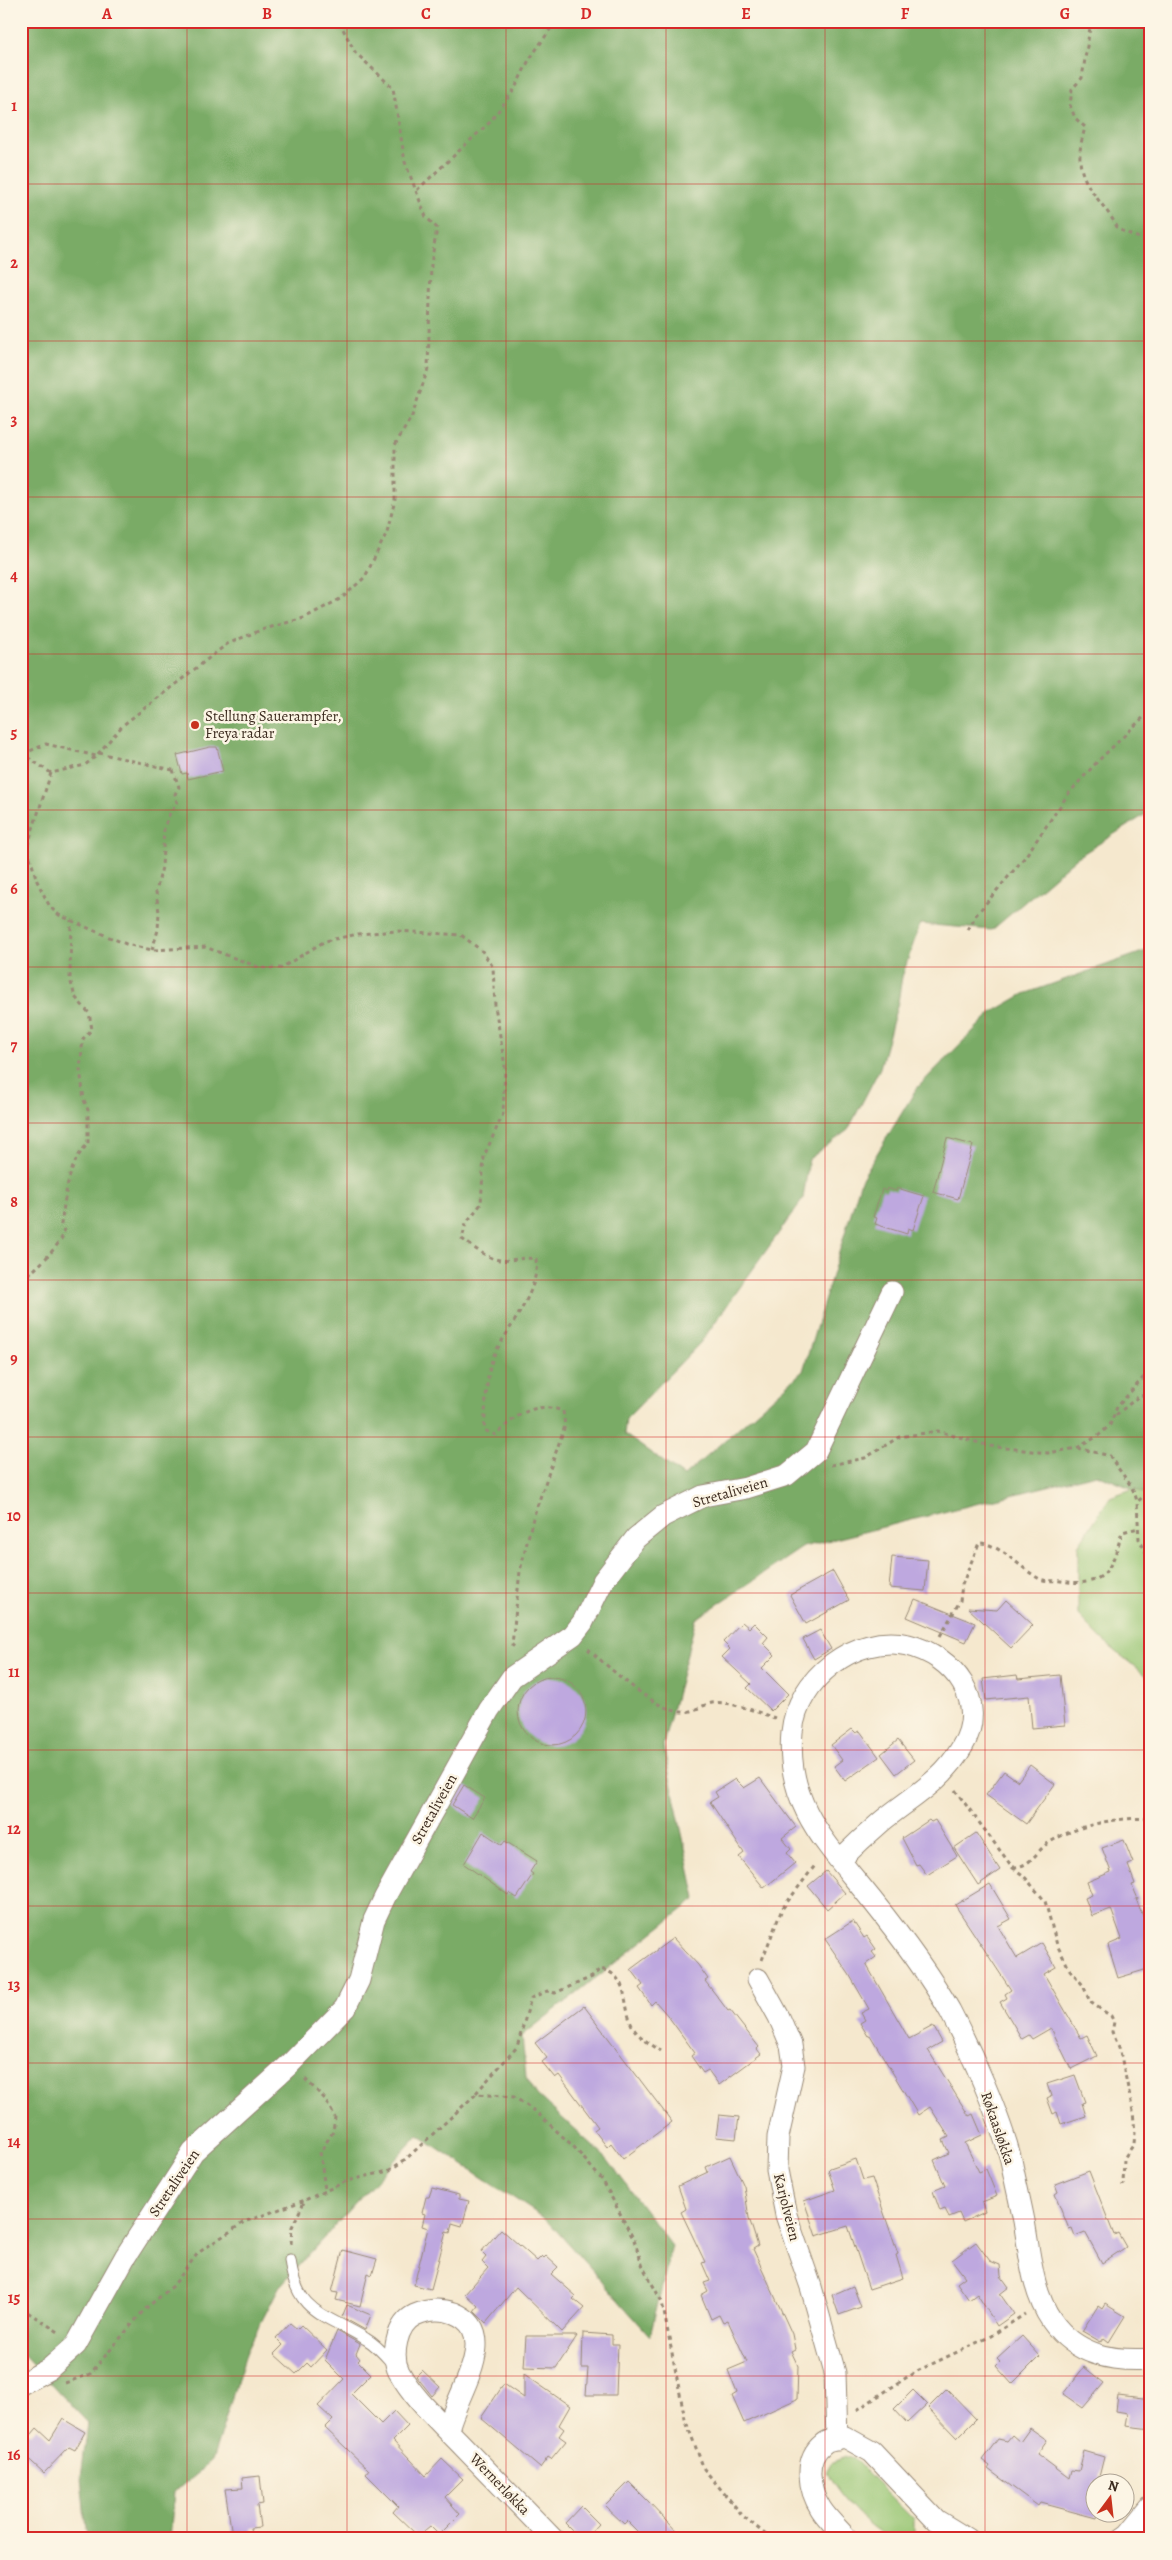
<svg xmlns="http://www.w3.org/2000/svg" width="1172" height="2560" viewBox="0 0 1172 2560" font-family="Alegreya,serif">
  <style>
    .green { fill: #99c674; stroke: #6a7849 }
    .forest { fill: #7aab66; stroke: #5a6a42 }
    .building { fill: #bea8df }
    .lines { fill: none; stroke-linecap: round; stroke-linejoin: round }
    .lane-casing { stroke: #988976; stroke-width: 13 }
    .street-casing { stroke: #988976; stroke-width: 23 }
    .path { stroke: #988976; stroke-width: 3; stroke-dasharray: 4 4; stroke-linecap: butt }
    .lane { stroke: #fff; stroke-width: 11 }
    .street { stroke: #fff; stroke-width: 21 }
    .grid { fill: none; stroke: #d62828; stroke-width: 1; stroke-opacity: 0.55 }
    .poi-dot { fill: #c8321e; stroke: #fcf5e5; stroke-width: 2 }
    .labels { text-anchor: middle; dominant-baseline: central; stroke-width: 5; stroke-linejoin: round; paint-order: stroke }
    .poi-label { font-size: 15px; fill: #3b2a1e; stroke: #fcf5e5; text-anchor: start }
    .street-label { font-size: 15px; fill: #3b2a1e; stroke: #fcf5e5 }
    .neatline { fill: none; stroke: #d62828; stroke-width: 2 }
    .grid-label { font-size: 16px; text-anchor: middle; font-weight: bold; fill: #d62828 }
  </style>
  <rect width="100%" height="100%" fill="#fcf5e5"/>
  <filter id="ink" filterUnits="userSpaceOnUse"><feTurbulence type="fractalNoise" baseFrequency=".02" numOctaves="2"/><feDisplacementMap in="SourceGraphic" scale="10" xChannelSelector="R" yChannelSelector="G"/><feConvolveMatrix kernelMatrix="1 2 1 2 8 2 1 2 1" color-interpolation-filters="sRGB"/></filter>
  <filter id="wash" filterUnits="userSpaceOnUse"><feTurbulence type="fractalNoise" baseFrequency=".0096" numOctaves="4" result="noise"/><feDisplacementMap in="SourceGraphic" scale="20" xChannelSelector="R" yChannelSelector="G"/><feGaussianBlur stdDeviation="1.12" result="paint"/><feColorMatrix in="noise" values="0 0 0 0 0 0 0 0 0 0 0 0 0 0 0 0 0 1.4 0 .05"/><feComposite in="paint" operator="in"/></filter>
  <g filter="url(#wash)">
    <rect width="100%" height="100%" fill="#f5e8ce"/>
    <path class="green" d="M1151,1482V1686L1146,1676L1102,1640L1078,1615V1546L1110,1497Z
      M844,2457L856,2461L914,2519V2534L909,2539C904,2539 898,2540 893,2538C869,2532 836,2493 826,2471L831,2462Z"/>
    <path class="forest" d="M21,21H1151V811L1076,858L992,930L920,924L902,977L898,1002L880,1068L848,1130L809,1159L803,1199L701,1342L626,1419L624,1434L684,1476L803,1371L861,1180L917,1088L991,1013L1024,994L1151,949V1496L1096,1474L803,1547L696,1619L663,1745L696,1899L522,2036L526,2077L537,2095L607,2159L672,2246L650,2336L547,2220L418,2135L279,2287L247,2350L212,2461L174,2492L170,2539H87L81,2478L88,2423L21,2352Z"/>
    <g id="blocks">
      <path class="building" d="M210,747H217L223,771L188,779L187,773L182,774L177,755Z
        M947,1138L973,1145L958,1199L933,1192Z
        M887,1188L896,1191L897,1188L924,1196L913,1230L908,1228L907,1234L875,1224L877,1218L873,1217L882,1189L886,1191Z
        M892,1557L928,1560L925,1591L889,1588Z
        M833,1571L849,1600L806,1624L790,1595Z
        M915,1599L975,1623L966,1642L907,1617Z
        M1006,1600L1033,1625L1011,1648L968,1608L997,1610Z
        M742,1622L749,1628L754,1623L768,1637L763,1643L775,1655L762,1668L788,1694L771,1711L747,1688L751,1684L722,1657L730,1649L723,1642Z
        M820,1630L831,1649L814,1659L803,1639Z
        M1017,1675L1018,1679L1060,1675L1065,1725L1032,1728L1029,1696L986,1700L983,1679Z
        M518 1711a34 34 0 1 1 68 0a34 34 0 1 1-68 0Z
        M852,1729L856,1733L860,1731L879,1757L845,1781L834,1766L842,1760L831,1745Z
        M898,1740L914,1760L896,1774L881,1754Z
        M1030,1765L1055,1784L1026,1824L986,1795L1004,1771L1018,1781Z
        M760,1778L796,1827L782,1838L791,1849L787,1853L795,1863L764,1888L739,1857L744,1853L710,1802L718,1797L715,1792L735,1779L744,1788Z
        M464,1785L485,1798L472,1818L452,1805Z
        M929,1820L931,1822L935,1820L957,1856L927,1875L919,1864L916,1865L902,1838Z
        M483,1832L502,1845L505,1841L537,1861L530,1872L533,1874L517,1898L509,1893L508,1895L464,1864Z
        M976,1833L1000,1870L978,1885L954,1848Z
        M1124,1840L1133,1863L1128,1865L1135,1884L1132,1885L1138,1899H1136L1151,1936V1968L1118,1978L1108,1945L1122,1939L1111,1909L1092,1916L1085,1898L1092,1895L1087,1882L1111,1872L1102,1848Z
        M826,1871L845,1893L827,1909L808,1886Z
        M990,1884L1011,1919L998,1926L1017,1958L1042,1943L1056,1967L1044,1974L1081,2038L1087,2035L1097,2056L1071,2069L1051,2028L1032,2039L1029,2035L1022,2039L1000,2002L1007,1998L1005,1994L1011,1990L955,1905Z
        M853,1921L864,1938L867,1936L876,1949L872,1952L876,1957L866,1964L909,2039L933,2026L942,2042L928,2050L969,2116L973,2114L982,2135L965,2143L979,2172L986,2169L997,2196L982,2202L985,2212L963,2222L959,2213L949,2217L945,2209L940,2211L933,2191L945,2186L934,2160L949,2153L943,2140L949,2137L930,2107L918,2115L870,2035L868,2036L860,2023L865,2020L861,2013L869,2009L849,1974L825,1939Z
        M673,1938L698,1965L708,1979L705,1981L716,1995L728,2011L730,2010L759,2047L757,2049L761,2054L719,2085L708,2070L703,2073L691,2056L695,2053L668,2016L655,2001L651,2005L639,1988L643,1985L631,1969Z
        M584,2006L672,2122L623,2159L611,2143L607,2147L594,2130L598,2127L559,2075L555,2078L542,2062L547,2058L535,2043Z
        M1075,2075L1085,2102L1082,2103L1086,2116L1061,2124L1057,2112L1053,2114L1047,2098L1051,2096L1047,2084Z
        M719,2115L739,2117L736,2139L716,2137Z
        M730,2156L744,2186L749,2218L758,2246L753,2249L792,2334L795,2349L791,2351L798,2366L797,2399L744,2423L732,2396L737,2393L728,2370L747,2362L728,2321L723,2323L719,2315L711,2319L701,2295L708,2291L704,2283L710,2281L702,2263L705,2262L681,2212L686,2209L678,2186L708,2172L706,2167Z
        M856,2159L863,2180L872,2178L898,2254L896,2255L903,2278L869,2289L848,2226L816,2236L804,2201L835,2190L828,2170L830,2168Z
        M1089,2171L1114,2235L1118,2233L1126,2247L1102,2263L1085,2232L1075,2236L1072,2228L1069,2229L1055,2194L1058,2192L1055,2184Z
        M432,2188L459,2195V2199L469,2201L462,2226L452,2223L450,2233L446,2232L431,2289L414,2285L428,2228L422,2226L425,2214L422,2213L426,2197H429Z
        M501,2229L537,2261L542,2256L544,2258L546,2256L558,2267L551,2274L576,2296L573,2299L584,2308L562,2332L516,2287L486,2323L474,2311L478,2306L465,2294L488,2268L482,2262L486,2257L481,2252Z
        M976,2242L990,2261L1000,2265L1001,2276L1009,2287L1000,2294L1014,2314L997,2326L977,2294L969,2300L957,2283L965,2277L952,2260Z
        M343,2250L377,2259L372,2275L368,2273L360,2306L336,2300L338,2293L332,2292Z
        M853,2286L861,2307L839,2315L832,2295Z
        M1105,2304L1125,2316L1109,2342L1104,2338L1101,2342L1082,2331L1098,2306L1102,2309Z
        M347,2305L371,2315L365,2330L342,2317Z
        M290,2323L297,2329L301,2325L327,2350L311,2367L307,2363L296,2374L274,2354L283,2345L276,2338Z
        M337,2331L360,2344L356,2354L360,2359L358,2361L371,2374L351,2394L381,2424L394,2411L408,2426L393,2441L426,2476L442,2459L463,2479L445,2497L460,2514L439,2535L430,2526L418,2536L393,2512L398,2506L366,2474L369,2470L325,2428L333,2420L318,2406L344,2379L325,2360Z
        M583,2333L612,2335V2344H618L616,2395H586L588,2368H582Z
        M526,2336H577L556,2368L524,2367Z
        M1022,2336L1040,2356L1012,2384L996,2366L1000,2362L997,2359Z
        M1084,2367L1104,2383L1083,2408L1063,2394Z
        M422,2370L440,2387L432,2396L416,2376Z
        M524,2374L570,2406L559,2425L564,2429L559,2436L566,2441L551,2459L548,2457L540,2468L481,2418L504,2384L524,2398Z
        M947,2389L976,2419L957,2438L928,2408Z
        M913,2390L927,2404L907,2423L894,2409Z
        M1118,2395L1151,2399V2429L1126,2426L1128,2413L1116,2411Z
        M63,2419L85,2432L75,2450L69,2447L44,2473L21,2452V2426L31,2435L37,2428L50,2440Z
        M1030,2428L1047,2440L1037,2454L1069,2478L1071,2470L1079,2471L1084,2451L1104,2457L1099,2477L1107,2479L1106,2482H1094V2512H1098L1096,2518L1040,2503L1038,2506L988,2469L990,2466L982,2460L998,2439L1007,2441L1012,2435L1020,2442Z
        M260,2476L263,2504L257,2505L260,2527L250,2528L251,2534L232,2535L225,2489L243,2488L242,2478Z
        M629,2482L648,2501L684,2539H645L627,2521L624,2524L605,2506Z
        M581,2506L599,2524L585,2539H581L565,2523Z"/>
    </g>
  </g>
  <g filter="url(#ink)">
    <use href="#blocks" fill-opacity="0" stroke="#988976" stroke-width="1"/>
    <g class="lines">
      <g class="lane-casing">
        <path id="lane" d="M290,2260C296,2314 326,2314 366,2339C377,2345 386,2356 394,2365"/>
      </g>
      <g class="street-casing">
        <path id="street" d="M840,1860C853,1847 867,1834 881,1822C910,1798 943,1781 962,1747C989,1702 954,1656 908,1645C855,1633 797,1679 792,1732C785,1806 829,1846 871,1899C899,1934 928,1972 950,2011C971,2051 1000,2117 1011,2160C1015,2180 1020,2201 1024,2221C1030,2255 1032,2292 1052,2321C1076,2355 1112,2362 1151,2359
          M758,1979L779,2017L791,2045L794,2066L778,2137L777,2170L786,2215L811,2287L835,2373L837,2439
          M21,2384L49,2369L76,2345L125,2257L193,2152L290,2064L345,2008L359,1980L374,1920L385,1897L489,1710L512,1677L573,1635L583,1622L603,1581L636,1538L663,1516L703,1496L746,1488L787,1475L816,1451L892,1292
          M448,2430C454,2397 504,2333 454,2313C440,2308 428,2309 415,2315C396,2324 391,2356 399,2372C414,2399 437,2419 458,2441C490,2474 521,2506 553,2539
          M847,2539C839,2529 828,2520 821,2509C809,2490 803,2460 823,2444C828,2439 838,2439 845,2437L872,2452L936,2520L967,2539
          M1122,2539L1129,2534L1151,2507"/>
      </g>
      <path class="path" d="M1091,21L1082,78L1072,89L1070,105L1075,118L1085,127C1083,136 1080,145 1080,154C1078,186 1106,203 1118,229L1151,243
        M417,190L490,122L514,90L529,60L556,21
        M21,753L51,773L85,765L96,756L123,725L227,644L261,630L304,618L342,598L365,577L387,532L395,500V445L412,416L428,369L431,264L437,228L426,217L405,162L393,88L355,52L343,29L341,21
        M99,753L177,771
        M23,754L46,744L96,756
        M51,773L27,847L37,881L50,907L59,915L95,931L126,944L152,950L205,947L261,968H281L325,941L358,934L398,931L461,935L482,951L493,967L495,1006L505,1066L503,1114L484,1156L481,1204L466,1223L462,1239C473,1247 486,1258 500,1260C511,1262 522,1256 536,1259C540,1291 509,1326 495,1353C485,1373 486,1408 484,1430L496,1435C517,1414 534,1401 563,1411L565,1426L533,1518L520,1571L512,1645L517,1649
        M968,930L976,915L1025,857L1069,793L1097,762L1151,710
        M152,950L158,930L159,912L156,892L162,867L164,828L169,815L177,803L175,794L179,787L173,770
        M21,1279C32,1275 63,1242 64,1232C64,1231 62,1226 61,1224C66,1196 67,1164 88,1144V1110L84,1100L80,1069L83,1039L92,1029L89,1013L75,997L70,979L71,920
        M1116,1415L1139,1396L1151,1394
        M1078,1448L1110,1456C1118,1471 1134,1484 1137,1502
        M831,1465L865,1458L899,1437L938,1431L990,1446L1048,1453L1077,1448L1098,1436L1110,1425L1117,1407L1151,1369
        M1147,1554L1139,1539L1137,1502L1144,1496L1151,1500
        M940,1636L960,1601L962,1585L979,1543C997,1542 1022,1569 1038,1578C1045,1582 1053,1580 1061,1581C1104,1588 1111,1572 1122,1532L1139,1528
        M588,1649C609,1667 656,1712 683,1712C694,1712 702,1705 712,1703C729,1700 759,1713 775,1718
        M955,1790L1013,1868L1023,1875L1045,1901L1057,1945L1070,1970L1083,1985L1090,2002L1111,2016L1114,2022L1112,2032L1119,2047L1133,2111L1135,2133L1134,2144L1124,2158L1123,2186
        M1013,1867C1032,1867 1036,1850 1050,1842C1078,1825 1119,1816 1151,1819
        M762,1960L782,1909L816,1864
        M305,2079L324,2098L335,2117L333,2132L320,2152L325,2190
        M476,2093L517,2047L531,1998L547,1991L555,1993L592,1977L600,1969C632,1975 621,2009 634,2029C640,2038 652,2045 661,2051
        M291,2244L292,2227L305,2200L347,2181L388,2171L406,2159L476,2094L514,2097L535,2111L574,2147L603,2181L634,2240L643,2267L662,2302L685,2419L704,2469L743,2516L771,2539
        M21,2308L60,2333
        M65,2383L90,2374L145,2309L173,2286L198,2253L244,2222L305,2200
        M857,2410L915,2372L991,2336L1025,2314"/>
      <use href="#lane" class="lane"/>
      <use href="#street" class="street"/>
    </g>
  </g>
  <path class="grid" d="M187,21V2539M347,21V2539M506,21V2539M666,21V2539M825,21V2539M985,21V2539M21,184H1151M21,341H1151M21,497H1151M21,654H1151M21,810H1151M21,967H1151M21,1123H1151M21,1280H1151M21,1437H1151M21,1593H1151M21,1750H1151M21,1906H1151M21,2063H1151M21,2219H1151M21,2376H1151"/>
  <circle class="poi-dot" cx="195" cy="725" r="5"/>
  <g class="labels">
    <g class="poi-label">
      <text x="205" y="716">Stellung Sauerampfer,<tspan x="205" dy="17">Freya radar</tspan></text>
    </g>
    <g class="street-label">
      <text transform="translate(730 1492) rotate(-16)">Stretaliveien</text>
      <text transform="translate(434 1809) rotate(-61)">Stretaliveien</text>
      <text transform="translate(998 2128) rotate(71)">Røkaasløkka</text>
      <text transform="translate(174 2183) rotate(-56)">Stretaliveien</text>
      <text transform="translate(787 2207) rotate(76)">Karjolveien</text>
      <text transform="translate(500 2484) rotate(46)">Wernerløkka</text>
    </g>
  </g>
  <rect width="1172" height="2560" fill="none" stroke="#fcf5e5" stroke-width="55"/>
  <g transform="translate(1110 2498) rotate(15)"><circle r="24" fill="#fcf5e5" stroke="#afa495"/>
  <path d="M0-4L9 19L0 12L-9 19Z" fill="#c8321e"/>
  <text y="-8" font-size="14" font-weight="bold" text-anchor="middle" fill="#3b2a1e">N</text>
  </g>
  <rect x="28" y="28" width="1116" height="2504" class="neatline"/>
  <g class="grid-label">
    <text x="107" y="19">A</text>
    <text x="267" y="19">B</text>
    <text x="426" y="19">C</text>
    <text x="586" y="19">D</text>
    <text x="746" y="19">E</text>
    <text x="905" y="19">F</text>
    <text x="1065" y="19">G</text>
    <text x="14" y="111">1</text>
    <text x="14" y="268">2</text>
    <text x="14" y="425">3</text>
    <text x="14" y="581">4</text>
    <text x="14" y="738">5</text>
    <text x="14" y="894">6</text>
    <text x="14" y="1051">7</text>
    <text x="14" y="1207">8</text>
    <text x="14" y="1364">9</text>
    <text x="14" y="1521">10</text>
    <text x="14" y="1677">11</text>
    <text x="14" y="1834">12</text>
    <text x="14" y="1990">13</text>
    <text x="14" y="2147">14</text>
    <text x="14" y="2303">15</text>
    <text x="14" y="2460">16</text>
  </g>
</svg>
